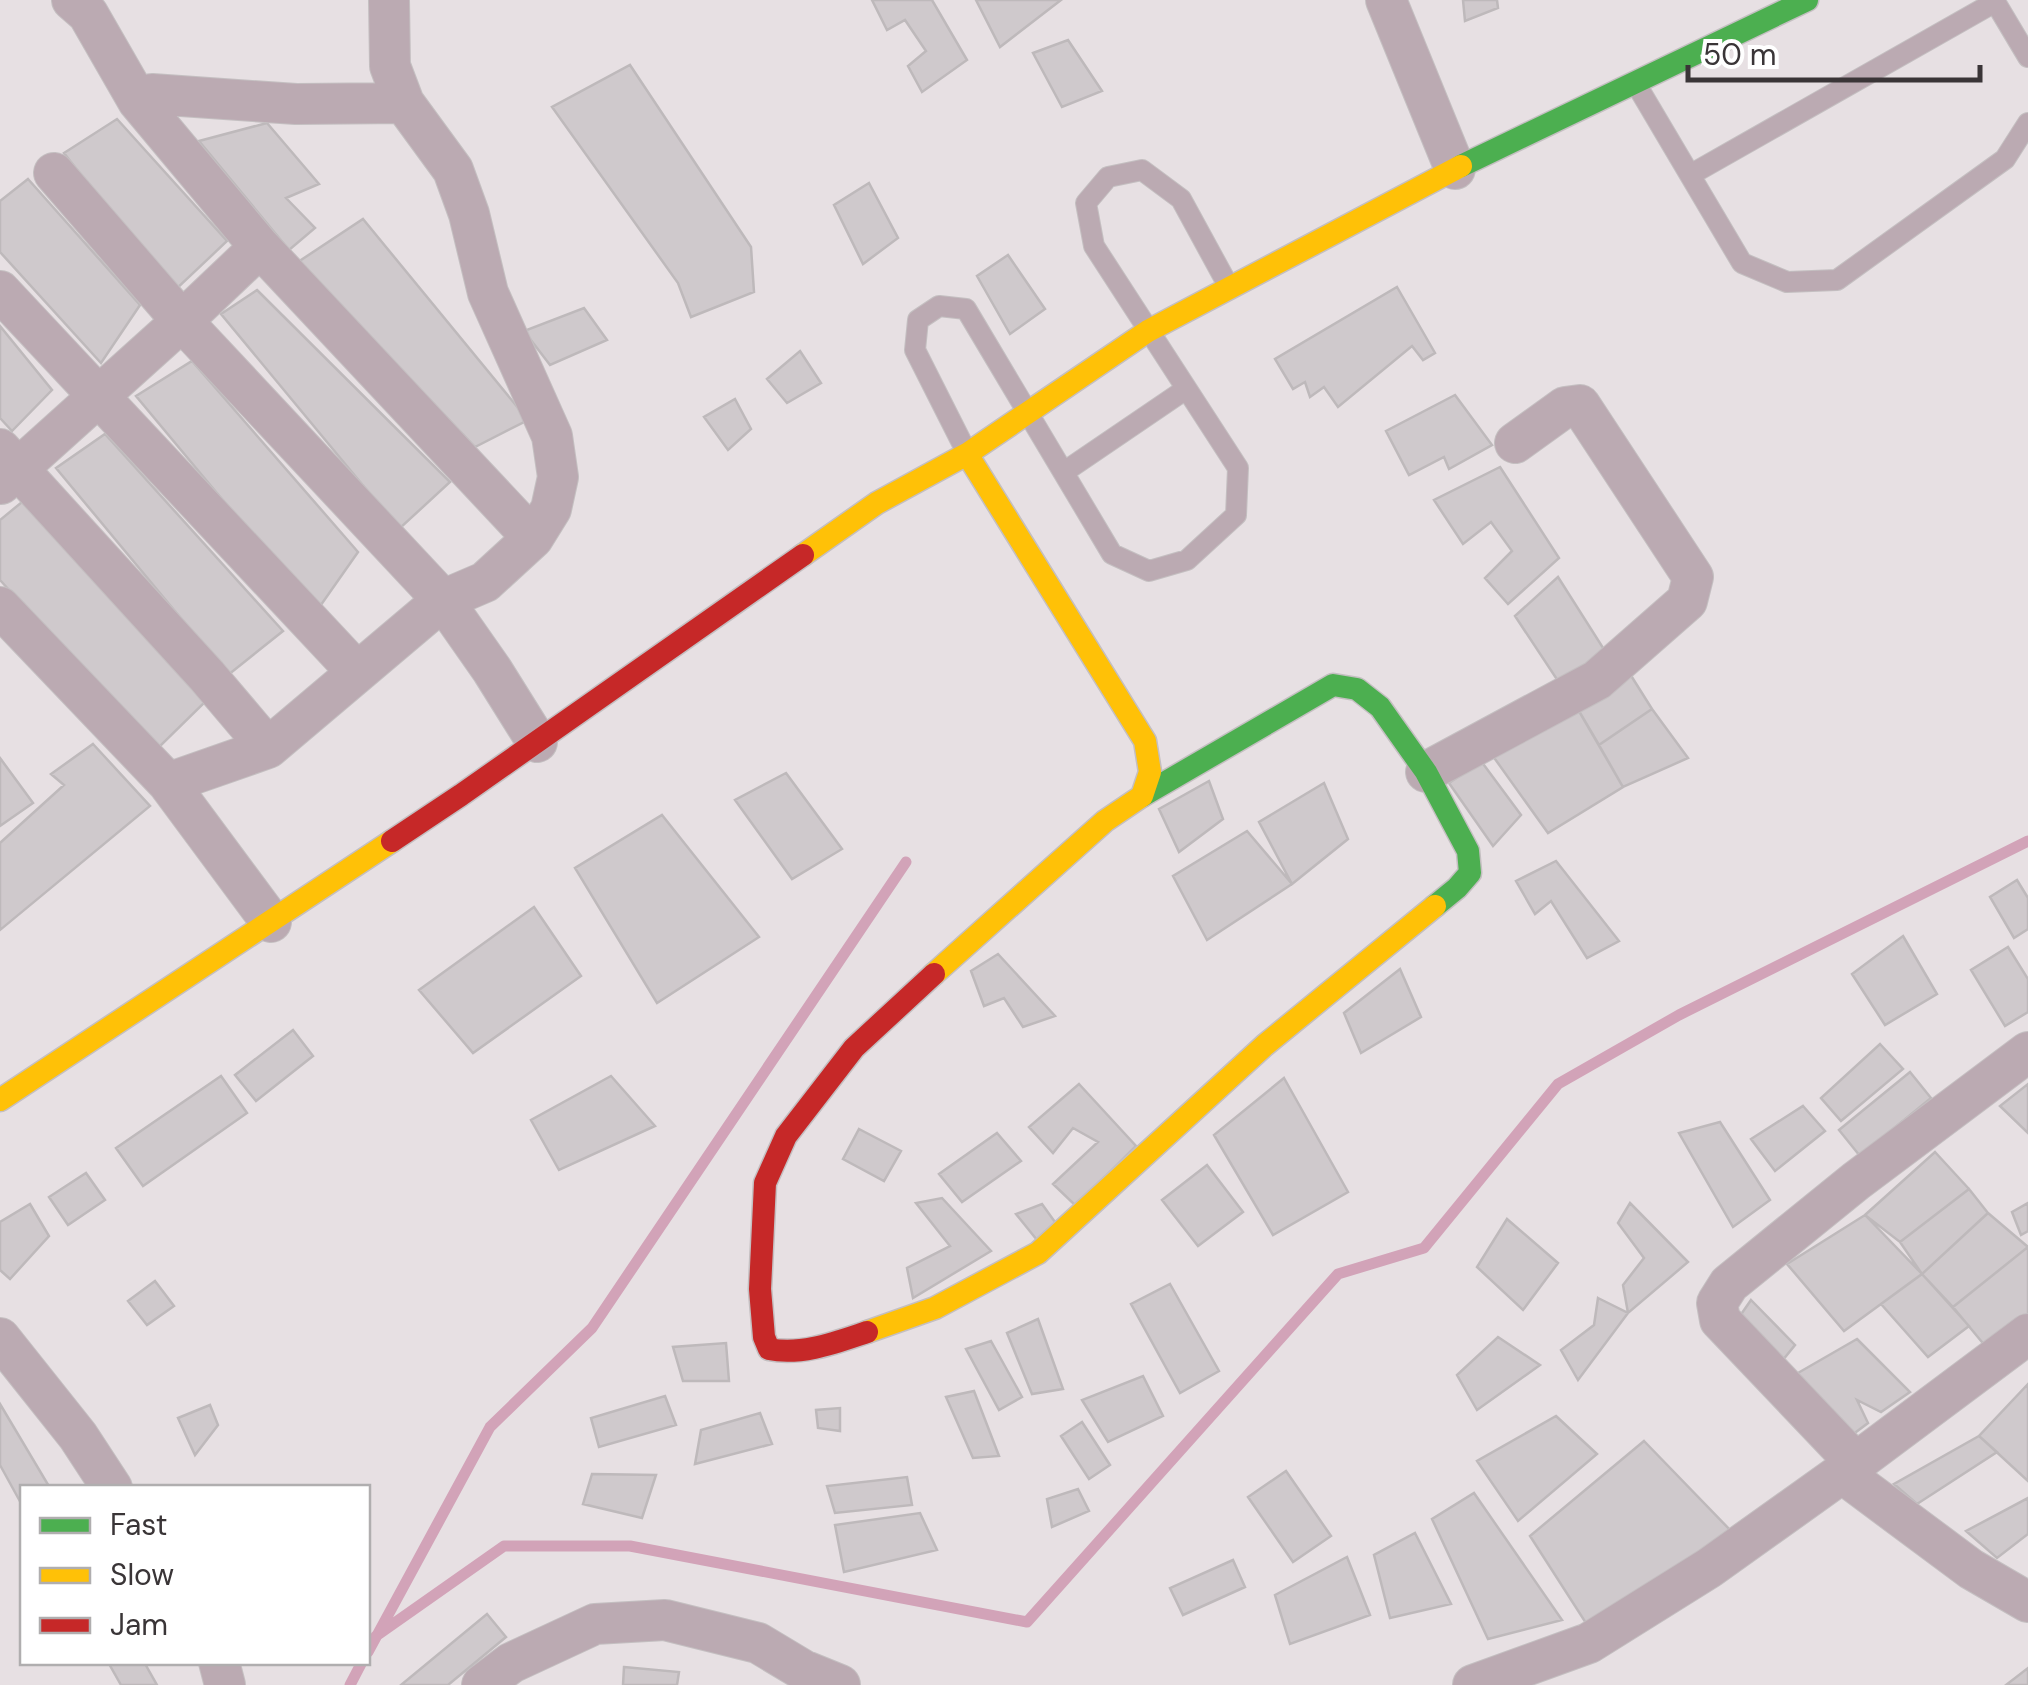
<svg xmlns="http://www.w3.org/2000/svg" width="2028" height="1685" viewBox="0 0 2028 1685" font-family="'DM Sans',sans-serif">
  <style>
    .lines { fill: none; stroke-linecap: round; stroke-linejoin: round }
    .stream { stroke: #d2a3b8; stroke-width: 11 }
    .building { fill: #cfc9cc; stroke: #beb9bb; stroke-width: 2.5 }
    .lane-casing { stroke: #c4bfc1; stroke-width: 22 }
    .street-casing { stroke: #c4bfc1; stroke-width: 42 }
    .fast-casing { stroke: #c4bfc1; stroke-width: 25 }
    .slow-casing { stroke: #c4bfc1; stroke-width: 25 }
    .jam-casing { stroke: #c4bfc1; stroke-width: 25 }
    .lane { stroke: #bbaab2; stroke-width: 20 }
    .street { stroke: #bbaab2; stroke-width: 40 }
    .fast { stroke: #4caf50; stroke-width: 22 }
    .slow { stroke: #ffc107; stroke-width: 22 }
    .jam { stroke: #c62828; stroke-width: 22 }
  </style>
  <rect width="100%" height="100%" fill="#e7e0e3"/>
  <g class="lines">
    <path class="stream" d="M376,1636L504,1546H630L1027,1622L1338,1274L1424,1248L1558,1084L1679,1015L2028,841
      M368,1652L490,1427L592,1328L906,862
      M350,1685L362,1662"/>
  </g>
  <path class="building" d="M872,0H932L967,60L922,92L908,66L926,51L905,20L887,30Z
    M976,0H1061L1000,47Z
    M1463,0H1497L1498,8L1465,21Z
    M1068,40L1102,91L1062,107L1033,53Z
    M630,65L751,247L754,292L691,317L678,283L552,107Z
    M117,119L227,241L172,293L64,153Z
    M267,123L319,184L286,198L315,228L289,250L199,141Z
    M28,179L140,305L101,363L0,252V201Z
    M869,183L898,238L863,264L834,205Z
    M363,219L528,420L475,447L298,262Z
    M1008,255L1045,309L1010,334L977,276Z
    M1397,287L1435,353L1423,360L1412,346L1338,407L1324,387L1310,397L1305,382L1293,389L1275,359Z
    M257,290L450,482L399,529L221,314Z
    M584,308L607,340L550,365L524,331Z
    M0,326L52,390L12,431L0,418Z
    M800,351L821,383L787,403L767,379Z
    M192,361L358,552L316,612L136,396Z
    M1455,395L1492,445L1449,469L1444,457L1409,475L1386,431Z
    M735,399L751,429L728,450L704,417Z
    M105,434L283,631L228,675L56,468Z
    M1500,467L1559,558L1508,604L1485,578L1512,551L1491,522L1463,544L1434,500Z
    M27,498L205,702L155,751L0,580V520Z
    M1558,577L1612,662L1564,690L1515,616Z
    M1630,674L1652,709L1599,745L1576,706Z
    M1576,706L1623,787L1548,833L1490,752Z
    M1652,709L1688,758L1623,787L1599,745Z
    M93,744L150,806L0,930V843L64,785L51,774Z
    M0,758L33,803L0,826Z
    M1481,761L1521,815L1493,846L1449,783Z
    M786,773L842,849L792,879L735,800Z
    M1209,781L1223,819L1179,852L1159,809Z
    M1324,783L1348,839L1292,884L1259,822Z
    M662,815L759,937L657,1003L575,868Z
    M1247,831L1292,884L1207,940L1173,876Z
    M1556,861L1619,941L1587,958L1551,901L1535,914L1516,881Z
    M2017,880L2028,898V929L2014,938L1990,897Z
    M534,907L581,976L473,1053L419,990Z
    M1903,936L1937,994L1885,1025L1852,974Z
    M2008,947L2028,979V1012L2005,1026L1971,970Z
    M998,954L1055,1016L1023,1027L1004,998L984,1006L971,971Z
    M1400,969L1421,1017L1361,1053L1344,1013Z
    M293,1030L313,1056L256,1101L235,1075Z
    M1880,1044L1903,1069L1841,1121L1821,1098Z
    M1910,1072L1931,1098L1860,1156L1839,1130Z
    M221,1076L247,1113L143,1186L116,1148Z
    M611,1076L655,1126L559,1170L531,1120Z
    M1284,1078L1348,1192L1273,1235L1214,1135Z
    M1079,1084L1136,1146L1076,1206L1053,1184L1098,1142L1073,1128L1053,1153L1029,1127Z
    M2028,1084V1133L2000,1106Z
    M1803,1106L1825,1131L1775,1171L1751,1139Z
    M1720,1122L1770,1200L1733,1227L1679,1133Z
    M859,1129L901,1151L884,1181L843,1159Z
    M997,1133L1021,1161L962,1202L939,1174Z
    M1935,1152L1969,1189L1900,1242L1865,1215Z
    M1207,1165L1243,1212L1198,1246L1162,1200Z
    M86,1173L105,1200L68,1225L49,1197Z
    M1969,1189L1988,1213L1922,1274L1900,1242Z
    M942,1198L991,1251L913,1298L907,1268L950,1246L916,1203Z
    M1630,1203L1688,1262L1628,1313L1623,1285L1644,1258L1618,1223Z
    M2028,1203V1231L2021,1235L2012,1212Z
    M30,1204L49,1236L10,1279L0,1270V1222Z
    M1042,1204L1060,1229L1037,1240L1016,1214Z
    M1988,1213L2028,1247L1953,1307L1922,1274Z
    M1865,1215L1922,1274L1844,1331L1787,1264Z
    M1507,1219L1558,1263L1523,1310L1477,1267Z
    M2028,1247V1321L1991,1353L1953,1307Z
    M1922,1274L1969,1326L1928,1357L1881,1304Z
    M155,1281L174,1306L147,1325L128,1301Z
    M1170,1284L1219,1371L1180,1393L1131,1304Z
    M1598,1298L1628,1313L1578,1380L1561,1350L1594,1325Z
    M1751,1300L1795,1345L1774,1371L1733,1326Z
    M1038,1319L1063,1389L1032,1394L1007,1333Z
    M1498,1337L1540,1365L1477,1410L1457,1375Z
    M1857,1339L1910,1392L1881,1412L1857,1400L1868,1423L1844,1441L1791,1377Z
    M991,1341L1022,1397L999,1410L966,1349Z
    M726,1343L729,1381H683L673,1347Z
    M1143,1376L1163,1416L1108,1442L1082,1400Z
    M2028,1384V1481L1979,1436Z
    M974,1391L999,1456L973,1458L946,1397Z
    M665,1396L676,1425L599,1447L591,1418Z
    M0,1404L50,1488H22V1505L0,1465Z
    M210,1405L218,1425L195,1455L178,1418Z
    M840,1408V1431L818,1428L816,1410Z
    M760,1413L772,1444L695,1464L701,1430Z
    M1556,1416L1597,1454L1518,1521L1477,1461Z
    M1082,1422L1110,1465L1089,1479L1061,1436Z
    M1979,1436L1997,1452L1917,1504L1894,1484Z
    M1644,1441L1733,1533L1593,1634L1530,1536Z
    M1286,1471L1331,1536L1293,1562L1248,1497Z
    M592,1474L656,1475L642,1518L583,1504Z
    M907,1477L912,1505L835,1513L827,1486Z
    M1078,1489L1089,1511L1052,1527L1047,1499Z
    M1474,1493L1562,1620L1488,1639L1432,1519Z
    M2028,1498V1534L1997,1558L1966,1531Z
    M920,1513L937,1550L844,1572L835,1525Z
    M1415,1533L1451,1604L1390,1618L1374,1555Z
    M1347,1557L1370,1615L1290,1644L1275,1595Z
    M1233,1560L1245,1587L1183,1615L1170,1588Z
    M487,1614L506,1637L448,1685H401Z
    M108,1662H144L157,1685H121Z
    M624,1667L679,1672L677,1685H623Z
    M2028,1668V1685H2006Z"/>
  <g class="lines">
    <g class="lane-casing">
      <path id="lane" d="M1994,0L2028,57
        M1636,84L1742,263L1787,282L1837,280L2005,159L2028,123
        M1690,175L1995,2
        M966,451L915,350L918,320L939,306L966,309L1112,554L1149,571L1187,560L1236,515L1238,468L1094,246L1086,203L1108,177L1142,170L1181,199L1229,287
        M1064,472L1186,389"/>
    </g>
    <g class="street-casing">
      <path id="street" d="M72,0L88,14L138,101L260,247L533,538
        M389,0L390,66L404,103L453,170L469,214L488,293L552,436L558,477L551,509L533,538L485,582L443,600L492,670L537,742
        M1386,0L1455,169
        M138,101L152,94L296,104L404,103
        M54,173L182,321L443,600L268,748
        M0,291L357,672
        M0,449L207,676L268,748L168,783
        M1,484L182,321L260,247
        M0,607L168,783L271,922
        M1426,772L1597,680L1687,601L1693,577L1580,405L1565,407L1515,443
        M0,1338L78,1436L112,1488
        M1856,1463L1720,1320L1717,1303L1729,1284L1856,1181L2028,1052
        M1842,1473L1971,1569L2028,1602
        M219,1662L225,1685
        M482,1685L511,1663L595,1624L665,1620L758,1643L803,1670L840,1685
        M1473,1685L1589,1643L1709,1568L1842,1473L2028,1334"/>
    </g>
    <g class="fast-casing">
      <path id="fast" d="M1461,166L1807,0
        M1142,796L1333,685L1357,689L1380,707L1426,772L1468,851L1470,873L1457,888L1435,906"/>
    </g>
    <g class="slow-casing">
      <path id="slow" d="M803,555L877,503L967,454L1148,331L1461,166
        M934,974L1105,821L1142,796L1150,772L1145,741L967,454
        M0,1100L392,841
        M867,1332L935,1308L1038,1253L1265,1045L1435,906"/>
    </g>
    <g class="jam-casing">
      <path id="jam" d="M392,841L461,795L803,555
        M867,1332C837,1342 801,1356 769,1349L764,1337L760,1289L765,1183L786,1136L854,1048L934,974"/>
    </g>
    <use href="#lane" class="lane"/>
    <use href="#street" class="street"/>
    <use href="#fast" class="fast"/>
    <use href="#slow" class="slow"/>
    <use href="#jam" class="jam"/>
  </g>
  <rect x="20" y="1485" width="350" height="180" fill="#ffffff" stroke="#b0aeaf" stroke-width="2.5"/>
  <rect x="40" y="1518" width="50" height="15" fill="#4caf50" stroke="#b0aeaf" stroke-width="2.5"/>
  <text x="110" y="1535" font-size="30" fill="#3a3537">Fast</text>
  <rect x="40" y="1568" width="50" height="15" fill="#ffc107" stroke="#b0aeaf" stroke-width="2.5"/>
  <text x="110" y="1585" font-size="30" fill="#3a3537">Slow</text>
  <rect x="40" y="1618" width="50" height="15" fill="#c62828" stroke="#b0aeaf" stroke-width="2.5"/>
  <text x="110" y="1635" font-size="30" fill="#3a3537">Jam</text>
  <path d="M1688 65v15h292v-15" fill="none" stroke="#3a3537" stroke-width="5"/>
  <text x="1703" y="65" font-size="30" fill="#3a3537" stroke="#ffffff" stroke-width="8" paint-order="stroke">50 m</text>
</svg>
